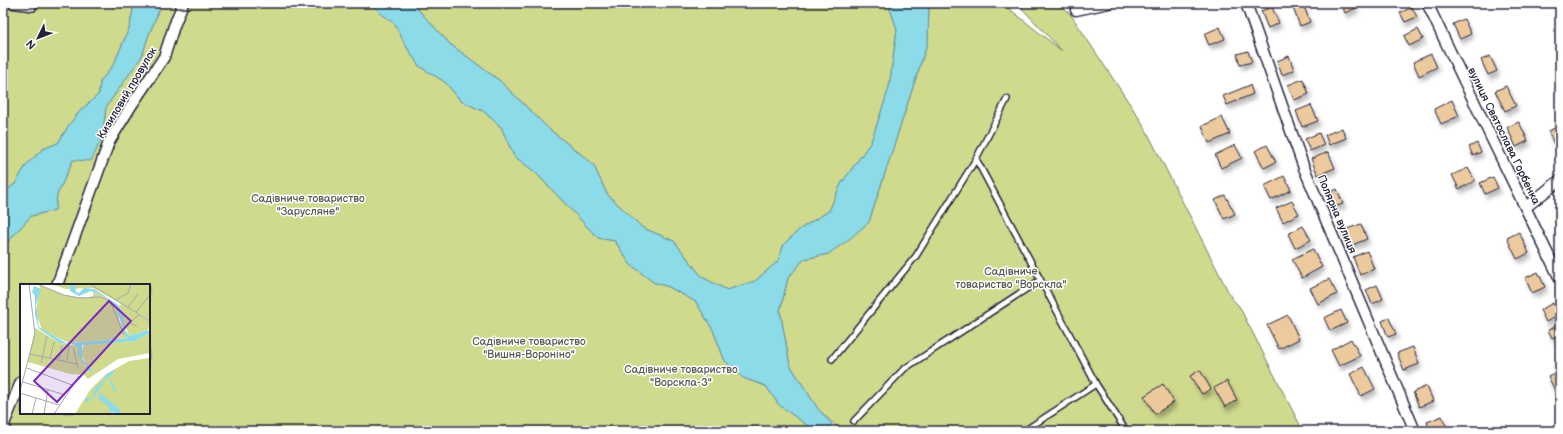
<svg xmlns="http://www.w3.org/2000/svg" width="1563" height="434" viewBox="0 0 1563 434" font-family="'Balsamiq Sans',sans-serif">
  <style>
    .green { fill: #cfda8d; stroke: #787e64; fill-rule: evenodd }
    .water { fill: #8cdbe8; stroke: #6291a3 }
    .building { fill: #ecca9d; stroke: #22223b; filter: url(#shadow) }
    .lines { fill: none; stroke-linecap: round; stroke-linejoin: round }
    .lane-casing { stroke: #22223b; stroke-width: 8 }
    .street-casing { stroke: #22223b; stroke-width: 13 }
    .lane { stroke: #fff; stroke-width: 5 }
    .street { stroke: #fff; stroke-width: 10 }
    .labels { text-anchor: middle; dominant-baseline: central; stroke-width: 3; stroke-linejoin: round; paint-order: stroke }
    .street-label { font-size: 11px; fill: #22223b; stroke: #fff }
    .park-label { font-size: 11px; fill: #565954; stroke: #fff }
    .inset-road { fill: none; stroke: #a7a7b1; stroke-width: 1 }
    .view { fill: #7b2cbf; fill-opacity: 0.15; stroke: #7b2cbf; stroke-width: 2 }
    .inset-edge { fill: none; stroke: #22223b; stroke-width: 2 }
  </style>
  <defs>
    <filter id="shadow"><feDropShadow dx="2.5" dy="4.5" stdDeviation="2" flood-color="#0004"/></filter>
  </defs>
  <rect width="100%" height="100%" fill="#fff"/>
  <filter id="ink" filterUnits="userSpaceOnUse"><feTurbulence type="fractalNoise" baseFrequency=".025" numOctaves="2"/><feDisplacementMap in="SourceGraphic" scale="8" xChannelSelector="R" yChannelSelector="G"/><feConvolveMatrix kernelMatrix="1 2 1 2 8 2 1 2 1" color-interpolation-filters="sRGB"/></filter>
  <g filter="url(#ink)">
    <path class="green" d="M3,3H138L133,9L130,26L114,64L100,82L99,94L80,111L69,125L58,143L43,149L27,164L15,184L3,193Z
      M162,3H371L379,12L394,23L406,46L419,66L445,82L461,101L483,111L501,127L514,156L535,172L598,238L615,241L630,264L653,282L669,287L696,302L713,330L725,361L743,378L766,386L779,405L815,431H3V247L31,216L55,210L57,195L73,160L102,138L106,107L142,56L148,37ZM21,285H149V413H21Z
      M412,3H888L897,29L889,88L871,142L841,184L829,211L800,229L784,244L778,261L755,281L727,290L702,277L674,241L643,228L607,194L593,164L549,129L500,81L450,44Z
      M929,3H1002L1062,51L1017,3H1058L1071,15L1143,124L1232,299L1239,306L1303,431H841L818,409L790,365L780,311L788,278L804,259L828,254L869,222L928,41Z"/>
    <path class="water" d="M138,3H162L148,37L142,56L106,107L102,138L91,161L73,160L57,195L55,210L31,216L3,247V193L15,184L27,164L43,149L58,143L69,125L80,111L99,94L100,82L114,64L130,26L133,9Z
      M371,3H412L450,44L500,81L549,129L593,164L607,194L643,228L674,241L702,277L727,290L755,281L778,261L784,244L800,229L829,211L841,184L871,142L889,88L897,29L888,3H929L928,41L869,222L847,241L828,254L804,259L788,278L780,311L790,365L818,409L832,424L826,431H815L779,405L766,386L743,378L725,361L713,330L696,302L669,287L653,282L630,264L615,241L598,238L535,172L514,156L501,127L483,111L461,101L445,82L419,66L406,46L394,23L379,12Z"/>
    <path class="building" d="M1341,3H1354L1356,8L1345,13Z
      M1303,4L1310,22L1300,26L1293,8Z
      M1272,7L1279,23L1268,28L1261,11Z
      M1412,7L1417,17L1405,22L1400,13Z
      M1464,19L1471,34L1460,39L1453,24Z
      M1220,27L1225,39L1209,45L1204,34Z
      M1418,29L1423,39L1409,46L1404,36Z
      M1248,51L1252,62L1240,65L1237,54Z
      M1431,54L1437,67L1419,76L1413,62Z
      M1289,56L1294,70L1282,75L1277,61Z
      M1490,56L1497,71L1488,75L1481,60Z
      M1303,79L1309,94L1294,100L1288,85Z
      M1250,85L1253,94L1227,105L1223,96Z
      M1506,86L1516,106L1505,111L1495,91Z
      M1452,100L1459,116L1441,124L1434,109Z
      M1311,105L1318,121L1302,127L1296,111Z
      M1222,117L1230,134L1209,143L1202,126Z
      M1519,122L1528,141L1516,147L1507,127Z
      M1557,127L1560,133V141L1554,144L1548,131Z
      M1342,128L1346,138L1329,145L1325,135Z
      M1319,133L1324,145L1310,151L1305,139Z
      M1477,143L1481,152L1473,156L1469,147Z
      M1235,145L1242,158L1221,168L1215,155Z
      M1267,145L1276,162L1264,168L1255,151Z
      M1328,152L1335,168L1318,175L1311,159Z
      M1468,168L1475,181L1459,189L1452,175Z
      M1284,176L1291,190L1271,200L1264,186Z
      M1493,177L1498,188L1485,194L1480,183Z
      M1337,189L1343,204L1331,208L1326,194Z
      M1225,195L1235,214L1224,219L1215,200Z
      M1292,201L1299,214L1283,222L1276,208Z
      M1361,224L1367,239L1347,247L1341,231Z
      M1303,226L1311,240L1295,248L1288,234Z
      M1519,232L1529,253L1517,259L1507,238Z
      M1313,249L1322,267L1302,278L1292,259Z
      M1367,251L1374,269L1360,275L1353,257Z
      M1538,272L1545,287L1532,293L1525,278Z
      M1329,279L1337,294L1318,304L1310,288Z
      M1377,285L1383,299L1372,304L1366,290Z
      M1553,303L1559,315L1546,322L1540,310Z
      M1341,310L1347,323L1330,331L1324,318Z
      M1288,315L1299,339L1279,349L1267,325Z
      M1389,318L1396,334L1388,337L1382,321Z
      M1560,324V334L1552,338L1548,330Z
      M1351,339L1360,356L1339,366L1331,350Z
      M1413,347L1419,364L1404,370L1397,353Z
      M1364,367L1375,389L1361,396L1350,374Z
      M1200,370L1211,389L1202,394L1190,376Z
      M1558,371L1560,374V391L1556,393L1548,376Z
      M1227,381L1237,400L1225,407L1214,388Z
      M1163,384L1174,402L1155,414L1144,396Z
      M1427,386L1433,401L1419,407L1413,392Z
      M1442,416L1448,431H1430L1427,422Z"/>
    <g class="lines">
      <g class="lane-casing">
        <path id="lane" d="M3,4L33,8L32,3
          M1007,99L976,159L1096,384L1126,431
          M832,359L916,256L976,159
          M854,421L904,369L1040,280
          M1024,431L1096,384"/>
      </g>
      <g class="street-casing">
        <path id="street" d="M1246,3L1304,168L1415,431
          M1427,3L1490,135L1560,279
          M1076,10L1109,3
          M1526,207L1560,180
          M57,285L109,142L131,106L164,57L174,26L183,3
          M6,431L4,424L21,382"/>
      </g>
      <use href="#lane" class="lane"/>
      <use href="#street" class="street"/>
    </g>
  </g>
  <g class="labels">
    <g class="street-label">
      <text transform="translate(127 93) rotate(-59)">Кизиловий провулок</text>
      <text transform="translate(1504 136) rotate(64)">вулиця Святослава Горбенка</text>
      <text transform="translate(1337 214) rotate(67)">Полярна вулиця</text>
    </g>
    <g class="park-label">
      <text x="308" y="198">Садівниче товариство<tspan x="308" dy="13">"Зарусляне"</tspan></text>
      <text x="1011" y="271">Садівниче<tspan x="1011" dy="13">товариство "Ворскла"</tspan></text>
      <text x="529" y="341">Садівниче товариство<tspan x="529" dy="13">"Вишня-Вороніно"</tspan></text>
      <text x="681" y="369">Садівниче товариство<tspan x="681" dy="13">"Ворскла-3"</tspan></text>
    </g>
  </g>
  <g transform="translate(20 284)">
    <rect width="130" height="130" fill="#fff"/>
    <path d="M30,0H130V36L73,4L46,5ZM20,1L44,11L64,14L73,12V8L85,13L99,25V36L109,54L49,59L22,46L16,28ZM102,20L130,37L128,46L110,52L102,38L99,22ZM15,44L40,59L58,62L65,83L67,82L61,70L64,60L115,57L130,49V69L98,75L68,95L64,91L50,90L8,78ZM130,74V130H101L92,121L90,128L94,130H55L70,106L86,90L109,77Z" fill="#cfda8d"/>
    <path d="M50,0H55L56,8L59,9L64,4L74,5L97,20L102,27L105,46L110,52L128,46L130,49L115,57L62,61V75L73,87H69L58,71V63L50,59L108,54L105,50L95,21L85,13L71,7L59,12L50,7ZM14,2L21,5L16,21L19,43L48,60L40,59L19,45L15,31V12L12,8ZM96,85L89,94L95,103L96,106L94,108L88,92L78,107L72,114L66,119L65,114H72L75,104L85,95L84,92ZM79,108L99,125L101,130L90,128L89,123L79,115Z" fill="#8cdbe8"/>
    <path class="inset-road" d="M17,0L44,11L59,14L80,13L90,17L104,51M70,0L130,37M96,16L108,9L111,0M108,23L118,10M116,28L130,11M117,42L109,39L119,31M53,63L57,80M10,70L57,80L58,84M30,74L34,58M39,75L42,61M47,77L49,61M21,79L27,52M7,84L52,101M3,98L45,111M0,107L15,50L9,0H15M0,109L39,121M12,130L16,114M24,130L28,106M34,130L59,92"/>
    <path class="view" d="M89,17L111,37L37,118L14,97Z"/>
    <rect width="130" height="130" class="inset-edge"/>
  </g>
  <rect width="1563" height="434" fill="none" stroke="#fff" stroke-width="16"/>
  <rect x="8" y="8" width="1547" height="418" fill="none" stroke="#22223b" stroke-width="1.5" filter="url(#ink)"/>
  <g transform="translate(38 38) rotate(227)" stroke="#ffffff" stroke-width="3" paint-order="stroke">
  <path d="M0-3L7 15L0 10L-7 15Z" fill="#22223b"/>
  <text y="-6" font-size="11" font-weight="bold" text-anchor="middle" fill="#22223b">N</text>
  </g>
</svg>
